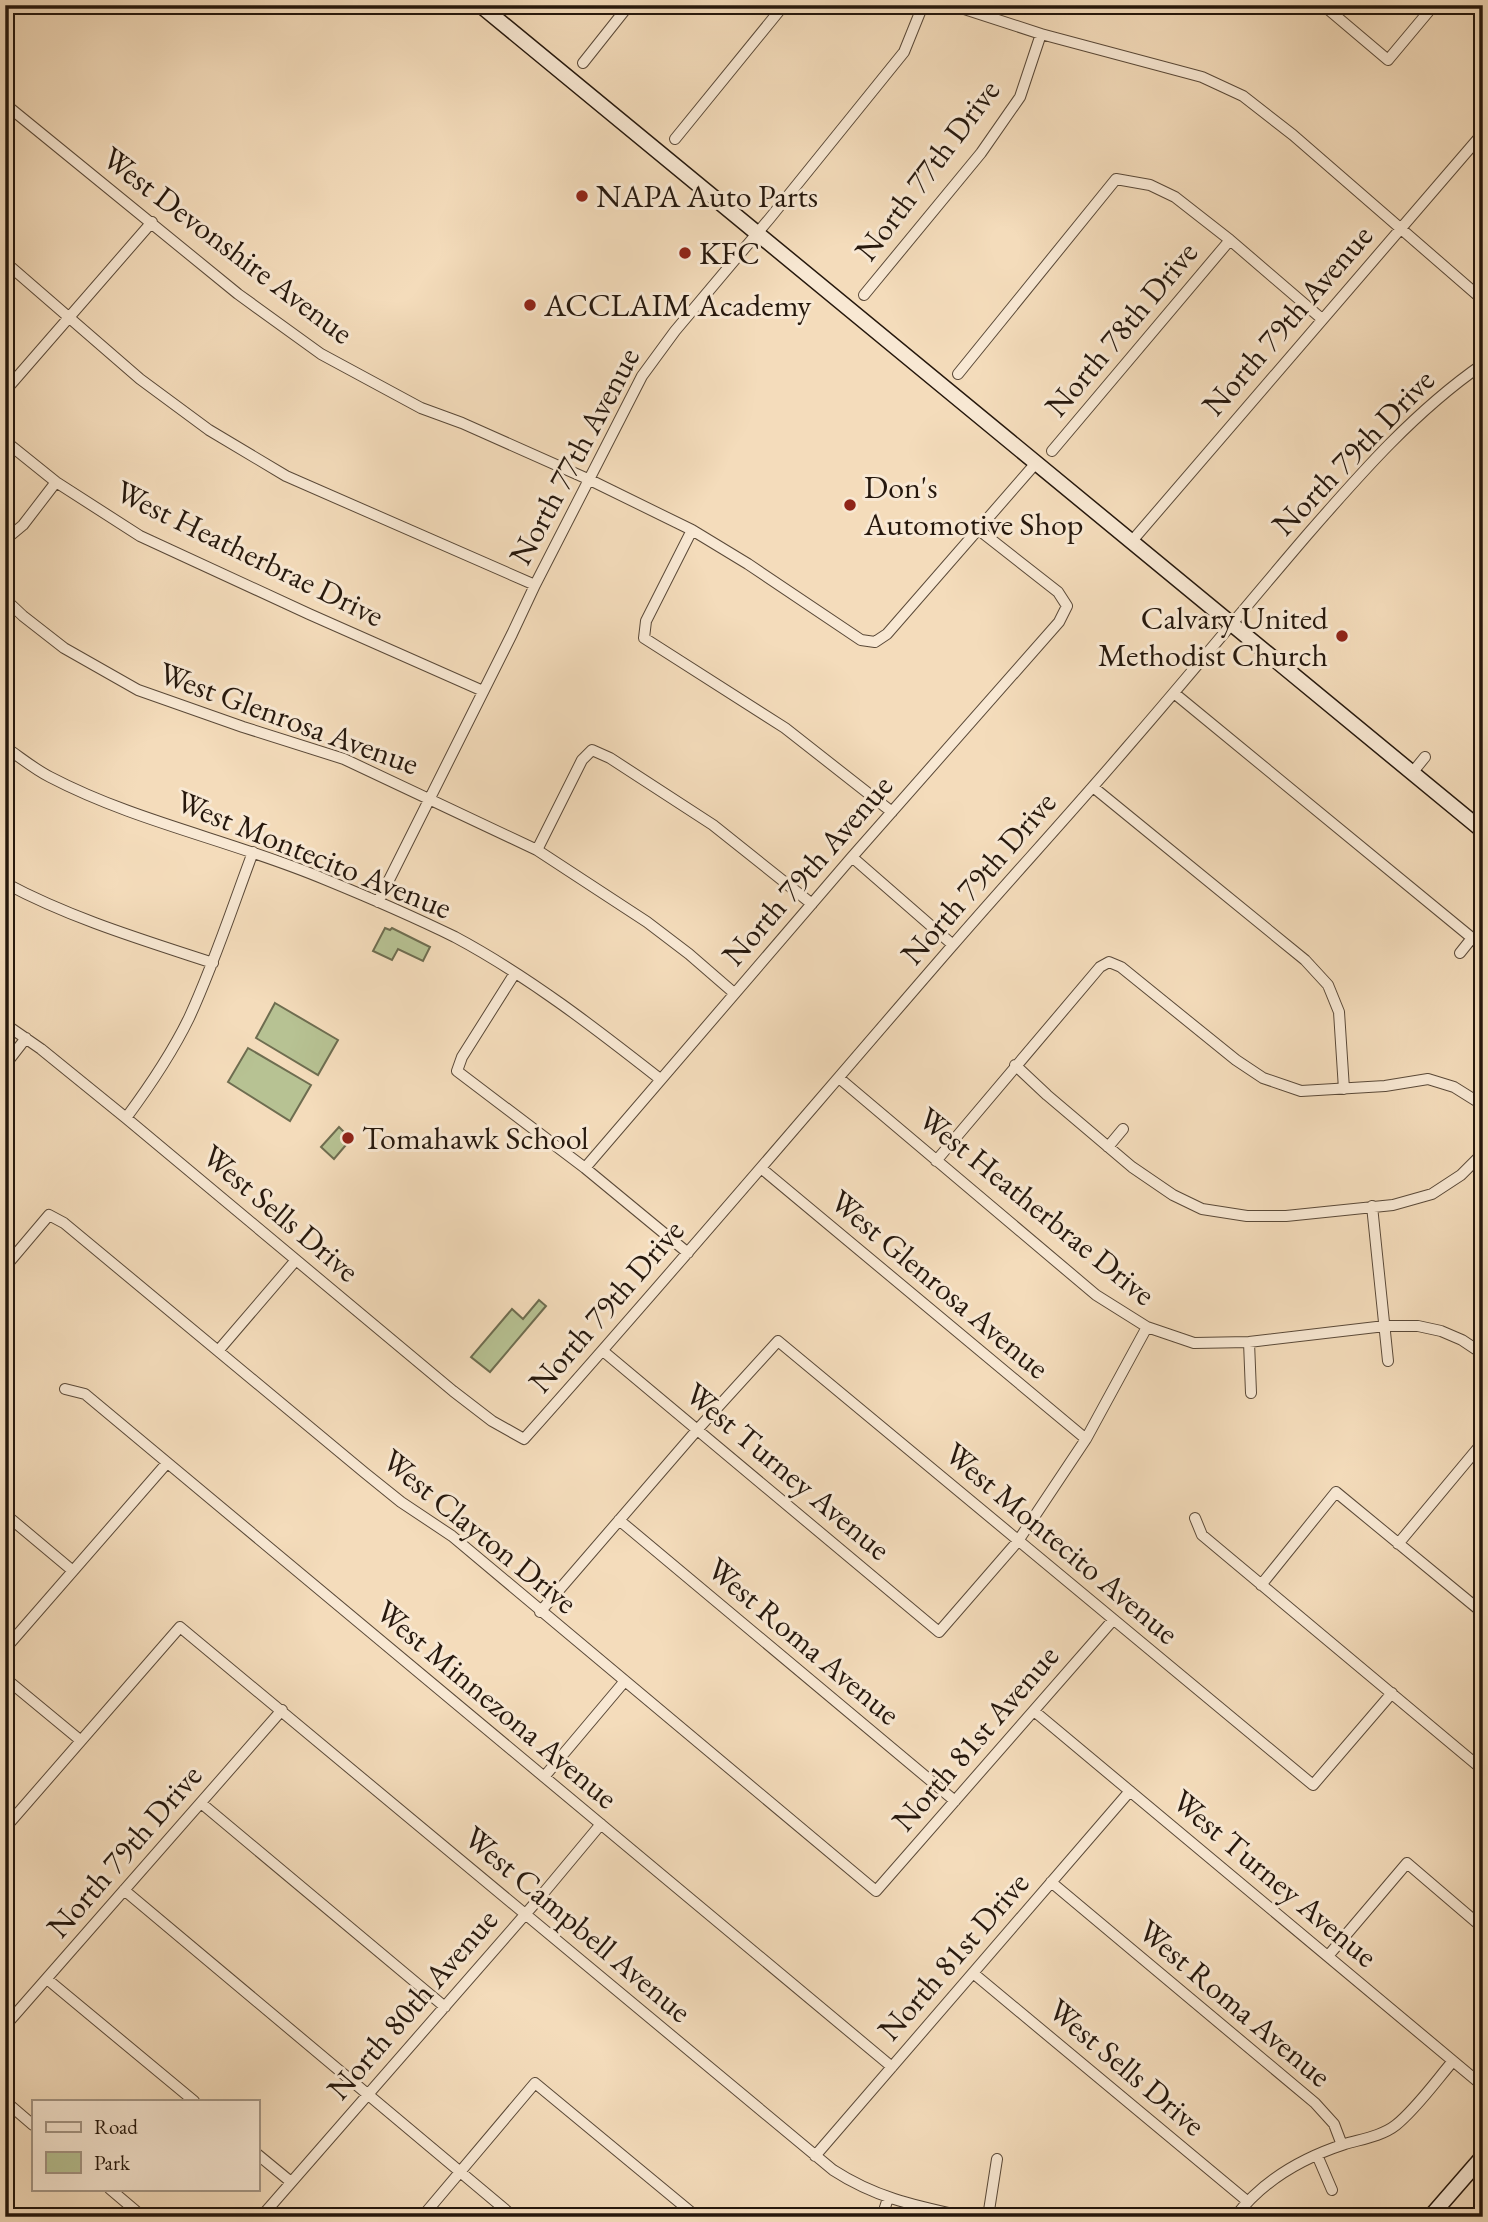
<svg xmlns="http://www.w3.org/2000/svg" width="1488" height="2222" viewBox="0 0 1488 2222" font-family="'EB Garamond',serif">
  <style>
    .green { fill: #b7c293; stroke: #6e6d50; stroke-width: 2 }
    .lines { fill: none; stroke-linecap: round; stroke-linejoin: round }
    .street-casing { stroke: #5a4938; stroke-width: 12 }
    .secondary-casing { stroke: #26180d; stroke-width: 17 }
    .street { stroke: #f8e8d3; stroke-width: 10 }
    .secondary { stroke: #f8e8d3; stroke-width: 14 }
    .poi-dot { fill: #8f2418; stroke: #f8e8d3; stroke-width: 2.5 }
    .labels { text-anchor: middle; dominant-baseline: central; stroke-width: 6; stroke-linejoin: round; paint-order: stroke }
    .street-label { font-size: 32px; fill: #26180d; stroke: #f8e8d3 }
    .poi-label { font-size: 32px; fill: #26180d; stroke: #f8e8d3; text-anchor: start }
  </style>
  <rect width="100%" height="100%" fill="#f4dcbb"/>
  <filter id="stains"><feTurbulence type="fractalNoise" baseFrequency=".00286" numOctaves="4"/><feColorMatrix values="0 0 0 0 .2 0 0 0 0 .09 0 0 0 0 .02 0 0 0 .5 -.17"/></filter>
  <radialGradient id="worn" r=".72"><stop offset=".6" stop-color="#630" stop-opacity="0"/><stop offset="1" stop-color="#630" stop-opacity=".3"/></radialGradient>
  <path class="green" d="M385,928L390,930L392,928L430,947L423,961L398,949L392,960L373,951Z
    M275,1003L338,1040L318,1075L256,1038Z
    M248,1048L311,1085L290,1121L228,1082Z
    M339,1127L351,1139L334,1159L321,1147Z
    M539,1300L546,1306L490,1372L471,1357L512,1309L523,1319Z"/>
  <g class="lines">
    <g class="street-casing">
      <path id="street" d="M952,5L1041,34L1202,77L1243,96L1293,135L1483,300
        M1323,5L1388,60L1434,5
        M583,63L629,5
        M5,104L238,294L321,354L421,408L462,423L590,480L692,530L748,564L861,640L875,642L887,634L1036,463
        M675,139L784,5
        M5,262L140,379L209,430L286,476L535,585
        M864,295L981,153L1020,97L1041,34
        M958,374L1116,179L1150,185L1175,197L1230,240L1322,319
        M5,391L152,222
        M5,441L56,482L140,536L309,614L483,691
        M1052,451L1230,240
        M692,530L646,621L644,638L785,728L892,812
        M5,540L23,525L56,482
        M1132,541L1483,133
        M5,599L23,616L64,648L138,690L243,727L344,759L537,850L647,922L689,954L734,993
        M1174,693L1483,947
        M5,747C20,757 34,769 50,777C136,822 234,841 324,879C368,897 412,916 455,937C528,976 595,1028 660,1079
        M1412,773L1425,757
        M1093,787L1305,960L1328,985L1339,1012L1344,1089
        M537,850L582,760L592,750L610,758L713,825L812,904
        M852,857L953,945
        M5,883C70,918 143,940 213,963
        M378,902L512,634L535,585L642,376L675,331L770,218L904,52L923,5
        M1460,953L1472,938
        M515,973L462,1057L457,1071L585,1168L688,1253
        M5,1024L41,1049L126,1118L453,1391L492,1421L524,1439C669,1277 809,1111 952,946C1010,879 1071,813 1129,745C1189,676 1247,605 1307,535C1361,473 1415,411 1483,364
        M5,1065L26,1038
        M1015,1065L1047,1095L1132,1167L1173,1195L1202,1209L1247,1216H1286L1393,1205L1432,1194L1461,1175L1483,1153
        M839,1078L1096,1295L1147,1327L1194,1343L1249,1342L1385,1326H1418L1441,1331L1462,1340L1483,1354
        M126,1118C149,1087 172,1053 189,1018C214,964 232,908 253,852
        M1108,1147L1123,1129
        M936,1161L1100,967L1109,962L1121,967L1236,1060L1263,1078L1301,1091L1385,1086L1428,1079L1454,1087L1478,1102L1483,1108
        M585,1168L852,857L1059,622L1067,606L1058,592L979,530
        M761,1168L1086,1439
        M1372,1206L1388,1361
        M5,1267L49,1215L64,1223L365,1473L401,1502L452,1536L876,1891L1113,1620
        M1249,1342L1251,1393
        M218,1351L296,1260
        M603,1351L939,1632L1018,1541L1086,1439L1147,1327
        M65,1389L85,1394L892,2067
        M5,1514L73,1571
        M1195,1518L1202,1535L1483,1770
        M619,1520L955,1801
        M1398,1544L1483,1442
        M1261,1585L1336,1492L1483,1613
        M540,1612L697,1430L778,1341L1313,1785L1392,1693
        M5,1649L167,1463
        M5,1678L80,1740
        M1034,1711L1483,2086
        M544,1777L624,1682
        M201,1803L445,2007
        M5,1828L180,1627L833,2170C876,2198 916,2206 966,2217
        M1051,1882L1315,2103L1334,2124L1342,2145
        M124,1890L514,2217
        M1328,1956L1407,1863L1483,1928
        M973,1973L1247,2201
        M47,1979L194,2101
        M5,2026L282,1710
        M5,2101L33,2125
        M257,2154L291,2182
        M1317,2155L1332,2190
        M815,2156L1130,1791
        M110,2189L143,2217
        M261,2217L536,1902L601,1824
        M422,2217L535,2083L697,2217
        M882,2217L888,2198
        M988,2217L997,2159
        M1235,2217C1263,2180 1302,2158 1345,2144C1362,2139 1382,2136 1396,2125C1416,2109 1436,2081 1453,2061"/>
    </g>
    <g class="secondary-casing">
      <path id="secondary" d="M480,5L1483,831
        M5,11L11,5
        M1430,2217L1483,2156"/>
    </g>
    <use href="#street" class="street"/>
    <use href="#secondary" class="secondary"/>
  </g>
  <g class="poi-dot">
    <circle cx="582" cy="196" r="7"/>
    <circle cx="685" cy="253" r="7"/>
    <circle cx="530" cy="305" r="7"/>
    <circle cx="850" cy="505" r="7"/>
    <circle cx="1342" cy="636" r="7"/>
    <circle cx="348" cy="1138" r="7"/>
  </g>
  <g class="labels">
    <g class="street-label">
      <text transform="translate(927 170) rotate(-53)">North 77th Drive</text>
      <text transform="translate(228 245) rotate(37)">West Devonshire Avenue</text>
      <text transform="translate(1287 320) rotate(-49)">North 79th Avenue</text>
      <text transform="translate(1121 329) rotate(-50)">North 78th Drive</text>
      <text transform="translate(1353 452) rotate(-46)">North 79th Drive</text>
      <text transform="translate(574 456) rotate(-62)">North 77th Avenue</text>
      <text transform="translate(250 553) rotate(26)">West Heatherbrae Drive</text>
      <text transform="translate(289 718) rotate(20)">West Glenrosa Avenue</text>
      <text transform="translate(314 854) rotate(22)">West Montecito Avenue</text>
      <text transform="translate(807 870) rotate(-49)">North 79th Avenue</text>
      <text transform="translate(978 878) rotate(-49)">North 79th Drive</text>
      <text transform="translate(1037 1206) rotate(39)">West Heatherbrae Drive</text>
      <text transform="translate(281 1213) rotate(40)">West Sells Drive</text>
      <text transform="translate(940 1284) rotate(40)">West Glenrosa Avenue</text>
      <text transform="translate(606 1306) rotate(-49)">North 79th Drive</text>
      <text transform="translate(788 1471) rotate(40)">West Turney Avenue</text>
      <text transform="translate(480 1531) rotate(39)">West Clayton Drive</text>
      <text transform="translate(1062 1543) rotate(40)">West Montecito Avenue</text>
      <text transform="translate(804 1641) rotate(40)">West Roma Avenue</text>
      <text transform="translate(497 1704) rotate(40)">West Minnezona Avenue</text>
      <text transform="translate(975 1738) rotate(-49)">North 81st Avenue</text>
      <text transform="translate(124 1851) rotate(-49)">North 79th Drive</text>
      <text transform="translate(1275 1878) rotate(40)">West Turney Avenue</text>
      <text transform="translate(578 1924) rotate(40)">West Campbell Avenue</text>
      <text transform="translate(953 1956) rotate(-49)">North 81st Drive</text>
      <text transform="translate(1235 2003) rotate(40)">West Roma Avenue</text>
      <text transform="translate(412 2004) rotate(-49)">North 80th Avenue</text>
      <text transform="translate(1127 2067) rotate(40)">West Sells Drive</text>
    </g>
    <g class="poi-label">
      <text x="596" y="196">NAPA Auto Parts</text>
      <text x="699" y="253">KFC</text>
      <text x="544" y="305">ACCLAIM Academy</text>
      <text x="864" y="487">Don's<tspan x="864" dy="37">Automotive Shop</tspan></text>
      <text x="1328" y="618" text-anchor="end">Calvary United<tspan x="1328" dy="37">Methodist Church</tspan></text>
      <text x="362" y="1138">Tomahawk School</text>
    </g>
  </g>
  <rect width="1488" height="2222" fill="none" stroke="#f4dcbb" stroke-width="28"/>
  <rect x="7" y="7" width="1474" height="2208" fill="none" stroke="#26180d" stroke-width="3.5"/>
  <rect x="14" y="14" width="1460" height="2194" fill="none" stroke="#26180d" stroke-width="2"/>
  <rect x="32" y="2100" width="228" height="91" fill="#f8e8d3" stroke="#a49584" stroke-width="2"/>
  <rect x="46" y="2122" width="35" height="10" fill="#f8e8d3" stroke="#a49584" stroke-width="2"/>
  <text x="94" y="2134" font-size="21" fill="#26180d">Road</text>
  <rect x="46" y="2152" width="35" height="21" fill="#b7c293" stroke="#a49584" stroke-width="2"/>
  <text x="94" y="2170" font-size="21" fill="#26180d">Park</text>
  <rect width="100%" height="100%" filter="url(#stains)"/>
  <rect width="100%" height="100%" fill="url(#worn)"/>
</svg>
